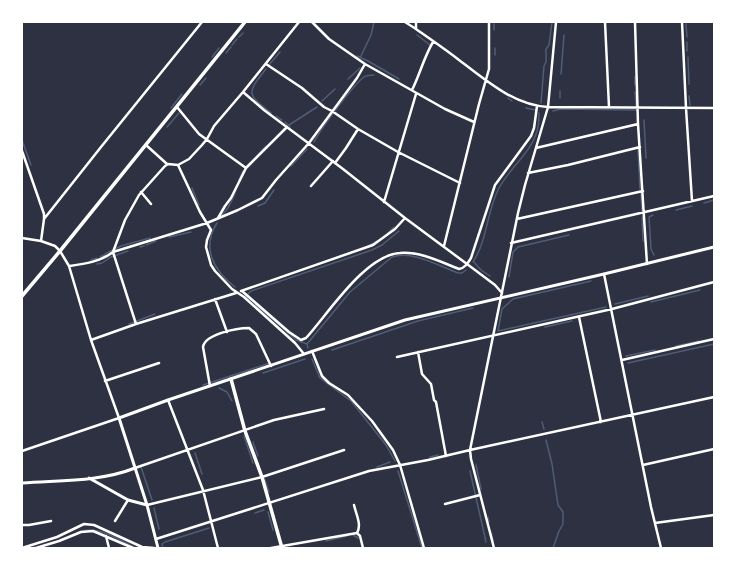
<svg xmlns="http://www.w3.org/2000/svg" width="736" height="570" viewBox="0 0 736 570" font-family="Poppins,sans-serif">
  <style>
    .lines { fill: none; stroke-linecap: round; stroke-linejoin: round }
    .stream { stroke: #4f5d75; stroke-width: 1.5 }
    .minor { stroke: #fff; stroke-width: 2.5 }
    .tertiary { stroke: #fff; stroke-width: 3 }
    .secondary { stroke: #fff; stroke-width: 3.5 }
  </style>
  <rect width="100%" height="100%" fill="#2d3142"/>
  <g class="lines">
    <path class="stream" d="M494,24V30
      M686,24L687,37
      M417,35L430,45
      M239,37L243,33
      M687,42V51
      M232,45L237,39
      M495,48V55
      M226,53L231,47
      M357,56L368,61L399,79
      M212,57L219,48
      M688,57L689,84
      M360,58L371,35L374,22
      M269,65L280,52
      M266,69C246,94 247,94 271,113
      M561,74L564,35
      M635,76V85
      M348,79L360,68
      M200,85L206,78
      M635,92L636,106
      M689,96L690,105
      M508,98L512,101
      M560,98V91
      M322,101L335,89
      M541,103L544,66L546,62V49L549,45L552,22
      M171,108L182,94
      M526,108L535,110
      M553,111L561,109L636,110
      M276,116L282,120
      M644,120L646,158
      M285,122L290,127
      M289,125L317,107
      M167,127L179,113
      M22,140L31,165
      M314,142C320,130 354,84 364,77C367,75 370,75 374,75
      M638,150L640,189
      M291,166L307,149
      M245,168L266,146
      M239,180L243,171
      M192,188L199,205
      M641,194L642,212
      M704,203L714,200
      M258,206L265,203L274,190
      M676,210L692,206
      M222,215C228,210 234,197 236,190
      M653,215L649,217L651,249L654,255
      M642,217L643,241
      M217,223C201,248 214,271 235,287
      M388,233L394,227
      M169,237L191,232
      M128,244L150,238
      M146,245L156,241
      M368,246L377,241
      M140,247L144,246
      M105,254L121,246L128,244
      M100,257L104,255
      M91,260L97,258
      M473,262C487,241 487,212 498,190C508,170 530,153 536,134C539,127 539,120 539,113
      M474,262L481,270L490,276
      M97,264L102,263L111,257L128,251
      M509,277L513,252L518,247L569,235
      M591,281L513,299L502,309L498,331L606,307
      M245,295L296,340L307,344
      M247,295L251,291L372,250L382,245L399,231
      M651,302L700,290
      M615,304L648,296
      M129,324L155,314
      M545,327L572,321
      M307,344L350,292L392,257C412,250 439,266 458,273H462L466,270
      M307,344L308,348
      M676,346L699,341
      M332,350L418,321L473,308
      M626,356L655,350
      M312,359L320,378L351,401L386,445L395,461
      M628,363L714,344
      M263,373L305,359
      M203,385L270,363
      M219,388L227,392L232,401
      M542,422L544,429
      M244,436L253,463
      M546,440L552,464L558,505L563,512V524L559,531L553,548
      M253,442L258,456
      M195,453L202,474
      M430,457L438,455
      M476,465L481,489
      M141,467L152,500
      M377,467L390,462
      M398,471L422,548
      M470,471L486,542
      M265,480L269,492
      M154,508L159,529
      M268,512L273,530
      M255,513L264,510
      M488,517L489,522
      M491,532L493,540
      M77,533C95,523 119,540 136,548
      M353,535L358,538
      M326,541L347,536
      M31,548L35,547
      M163,548L162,544L165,542L209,528"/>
    <path class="minor" d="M299,22L243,92L214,126L207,139L202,145L189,159L178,165L200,212L211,230L207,240L206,247L211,265L215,271L232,289L244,297L295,343L304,354
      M312,22L329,39L365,64L445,109L474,122
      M405,22L416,29C430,39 445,49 459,60C486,80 513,105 548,107L714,108
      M416,22V29
      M605,22L609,107
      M635,22L638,124L647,264
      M682,22L686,108L692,201
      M266,64L302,88L324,107L332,111L358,129L398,152L460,183
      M412,90C420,74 424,57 433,42
      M243,92L264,110L343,169L405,218L467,264L495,285L502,293
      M177,107L199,134L246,168
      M146,145L167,164
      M536,148L638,124
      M22,151L44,214V219L41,241L55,246L60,251L69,266L91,340L119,418L22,451
      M335,163L346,148L358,129
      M528,173L568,165L640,147
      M311,186L333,161
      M141,192L151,204
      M384,202L416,94
      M218,218L225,206L231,198L246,168L287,127
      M44,219L101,147L202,22
      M517,219L643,191
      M22,238L41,241
      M511,243L714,196
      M444,246L479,104L489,69V22
      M69,266C84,264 100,262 113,252L207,223L238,210L262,198L276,180L309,143L357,78L365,64
      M604,274L651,507L661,548
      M241,291L373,245L395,229L405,218
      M242,291L289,332L301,340L306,338C328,314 365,255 400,253C419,251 441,262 459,269C465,268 468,263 471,258L495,185L531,136L534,128L537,106
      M215,299L227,332
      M579,317L601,422
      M136,324L113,252L125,220L139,195L165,166L168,164L178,165
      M91,340L136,324L236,293
      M312,351L322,376L329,383L348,395L359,407L372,421L393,450L400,465L424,548
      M418,352L422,374L431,384L434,400L436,402L446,456
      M397,357L612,309L714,282
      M622,360L714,339
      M105,381L159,363
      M210,386L203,347C205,334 237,328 249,328L256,334L271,366
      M168,400L203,490L218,548
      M643,465L714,449
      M135,468L274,420L324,409
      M445,504L480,495
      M147,505L262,477L344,450
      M354,505C356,514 362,525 357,533
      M115,521L128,500
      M655,523L714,515
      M22,525H29L51,521
      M106,536L109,548
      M156,539L369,471L428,460L470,450L714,397
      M22,548L57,537L84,524L94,525L142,547L154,548
      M36,548L59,541L81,532L93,531L133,548
      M271,548L357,533L360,536L363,548
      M494,548L471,459L470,450L518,213L525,185L548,107L556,22"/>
    <path class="tertiary" d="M89,478L128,500L147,505
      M22,483C59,480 100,482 135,468
      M158,548L147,505L119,418L168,400L405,320L604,274L714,247"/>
    <path class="secondary" d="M22,296L60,251L245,22
      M231,379L245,431L262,477L282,548"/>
  </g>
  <rect width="736" height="570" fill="none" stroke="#ffffff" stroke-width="46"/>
</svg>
